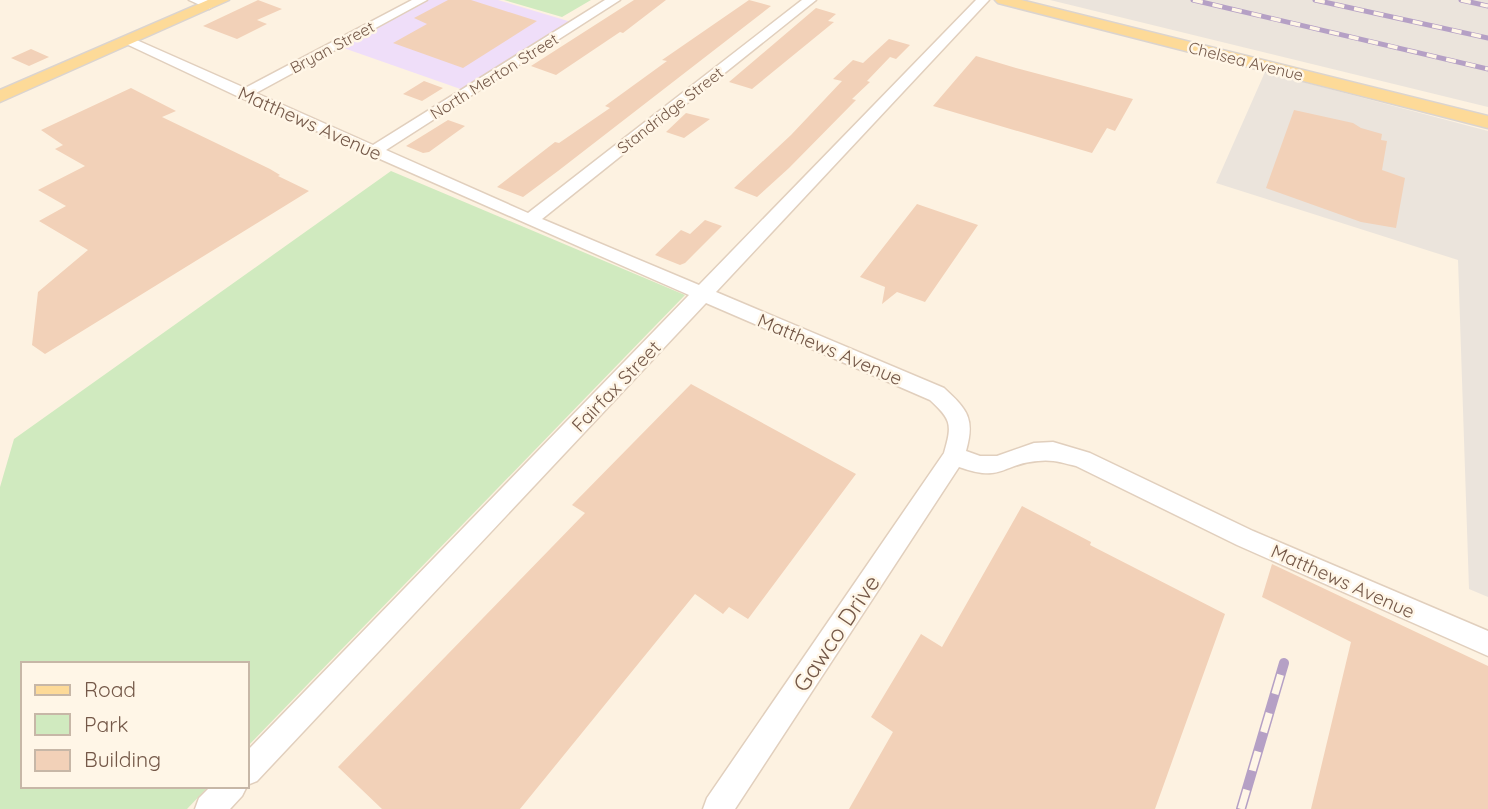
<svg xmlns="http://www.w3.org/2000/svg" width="1488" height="809" viewBox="0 0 1488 809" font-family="Quicksand,sans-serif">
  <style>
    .industrial { fill: #ebe4dc }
    .education { fill: #efdef9 }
    .green { fill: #d0eabf }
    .building { fill: #f2d1b8 }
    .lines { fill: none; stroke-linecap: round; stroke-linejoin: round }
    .minor-casing { stroke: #e1cfbd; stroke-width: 3 }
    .major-casing { stroke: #dbd4cf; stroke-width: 3 }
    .minor { fill: #fff; fill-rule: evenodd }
    .major { fill: #fdda98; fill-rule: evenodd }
    .rail-far1-casing { stroke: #b5a0c5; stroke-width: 5 }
    .rail-casing { stroke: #b5a0c5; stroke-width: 10 }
    .rail-far1 { stroke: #fff6e7; stroke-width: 3.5; stroke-dasharray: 10; stroke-linecap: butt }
    .rail { stroke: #fff6e7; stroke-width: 7; stroke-dasharray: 20; stroke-linecap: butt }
    .labels { text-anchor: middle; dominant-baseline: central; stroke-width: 5; stroke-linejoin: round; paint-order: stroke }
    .far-street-label { font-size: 16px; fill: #745848; stroke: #fff6e7 }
    .street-label { font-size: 19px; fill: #745848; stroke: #fff6e7 }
    .near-street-label { font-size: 23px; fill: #745848; stroke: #fff6e7 }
  </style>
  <rect width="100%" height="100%" fill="#fdf2e1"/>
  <path class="industrial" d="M1050,0H1488V107Z
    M1265,72L1488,131V597L1469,589L1458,260L1216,183Z"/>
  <path class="education" d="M421,0H498L578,24L469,92L335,45Z"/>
  <path class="green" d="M504,0H591L562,17Z
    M391,171L685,295L247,747V664H23V786H209L187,809H0V487L14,439Z"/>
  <path class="building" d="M258,0L282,9L257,20L267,24L237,39L203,26Z
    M448,0H471L537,21L463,68L393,43L427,24L414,18Z
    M634,0H666L623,33L620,32L556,75L531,66Z
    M749,0L771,6L558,171L523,197L497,187L555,142L559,143L610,108L605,106L667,61L662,60Z
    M816,8L836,14L828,21L834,22L752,89L729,82Z
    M889,39L910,45L896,59L890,57L867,81L870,82L852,99L856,100L789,168L757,197L734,188L791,135L842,81L833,79L853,60L863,63Z
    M31,49L49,57L29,66L11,58Z
    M976,56L1016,68L1133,99L1115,131L1107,128L1092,153L933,106Z
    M424,81L443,88L422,101L403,94Z
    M131,88L176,111L162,117L270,169L280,175L278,176L309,191L45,354L32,345L38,292L88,250L39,221L66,206L38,190L85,166L55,149L63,145L41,130Z
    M1294,110L1353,123L1361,128L1382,134L1381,140L1387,141L1382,170L1405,178L1396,228L1361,222L1266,188Z
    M686,113L710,119L684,138L666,132Z
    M448,120L465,126L429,152L423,153L406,146Z
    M917,204L978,225L925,302L897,292L882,304L885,287L860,277Z
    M705,220L722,226L685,263L680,265L655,255L681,230L690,234Z
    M691,384L856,474L748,619L729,607L723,614L695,594L520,809H382L338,767L585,513L572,505Z
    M1022,506L1091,542L1090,545L1225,614L1155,809H849L893,732L871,717L921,634L942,647Z
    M1272,564L1488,666V809H1311L1351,642L1262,597Z"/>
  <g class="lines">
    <g class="minor-casing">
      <path id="minor" d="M189,0H207L215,5L209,9Z
        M412,0H427L256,93L373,145L605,0H620L386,150L528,213L802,0H816L542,219L699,285L976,0H989L716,292L944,388C968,410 975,419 966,451L980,456H997L1034,443L1053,442L1090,453L1253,531L1488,631V656L1237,545L1076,466C1063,463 1052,459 1038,461C1000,464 1004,483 959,467L735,809H703L707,798L944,453C952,425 952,420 930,400L706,303L257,781L247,785V751L689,295L239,97L120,41L127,37L132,38L245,88Z
        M211,786H247L242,796L230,809H195L199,798Z"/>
    </g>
    <g class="major-casing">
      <path id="major" d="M208,0H229L0,102V90Z
        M995,0H1021L1488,116V128L998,3Z"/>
    </g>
    <use href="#minor" class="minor"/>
    <use href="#major" class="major"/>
    <g class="rail-far1-casing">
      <path id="rail-far1" d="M1193,0L1488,69
        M1315,0L1488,38
        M1461,0L1488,6"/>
    </g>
    <g class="rail-casing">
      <path id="rail" d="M1241,809L1284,663"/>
    </g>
    <use href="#rail-far1" class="rail-far1"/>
    <use href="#rail" class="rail"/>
  </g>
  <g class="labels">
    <g class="far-street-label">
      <text transform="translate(332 47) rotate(-28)">Bryan Street</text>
      <text transform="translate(1246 61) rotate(14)">Chelsea Avenue</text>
      <text transform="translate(494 76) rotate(-32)">North Merton Street</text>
      <text transform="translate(670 110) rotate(-38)">Standridge Street</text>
    </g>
    <g class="street-label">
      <text transform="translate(310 123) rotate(24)">Matthews Avenue</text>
      <text transform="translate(830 349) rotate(23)">Matthews Avenue</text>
      <text transform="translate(616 386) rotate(-46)">Fairfax Street</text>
      <text transform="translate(1343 581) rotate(24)">Matthews Avenue</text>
    </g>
    <g class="near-street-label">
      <text transform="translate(836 633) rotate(-56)">Gawco Drive</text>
    </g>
  </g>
  <rect x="21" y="662" width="228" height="126" fill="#fff6e7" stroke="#c7b7a7" stroke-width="2"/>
  <rect x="35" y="685" width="35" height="10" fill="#fdda98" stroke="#c7b7a7" stroke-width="2"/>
  <text x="84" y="697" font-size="21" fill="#745848">Road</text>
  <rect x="35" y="714" width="35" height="21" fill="#d0eabf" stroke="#c7b7a7" stroke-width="2"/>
  <text x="84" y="732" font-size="21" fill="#745848">Park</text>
  <rect x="35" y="750" width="35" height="21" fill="#f2d1b8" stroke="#c7b7a7" stroke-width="2"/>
  <text x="84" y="767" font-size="21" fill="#745848">Building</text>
</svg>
